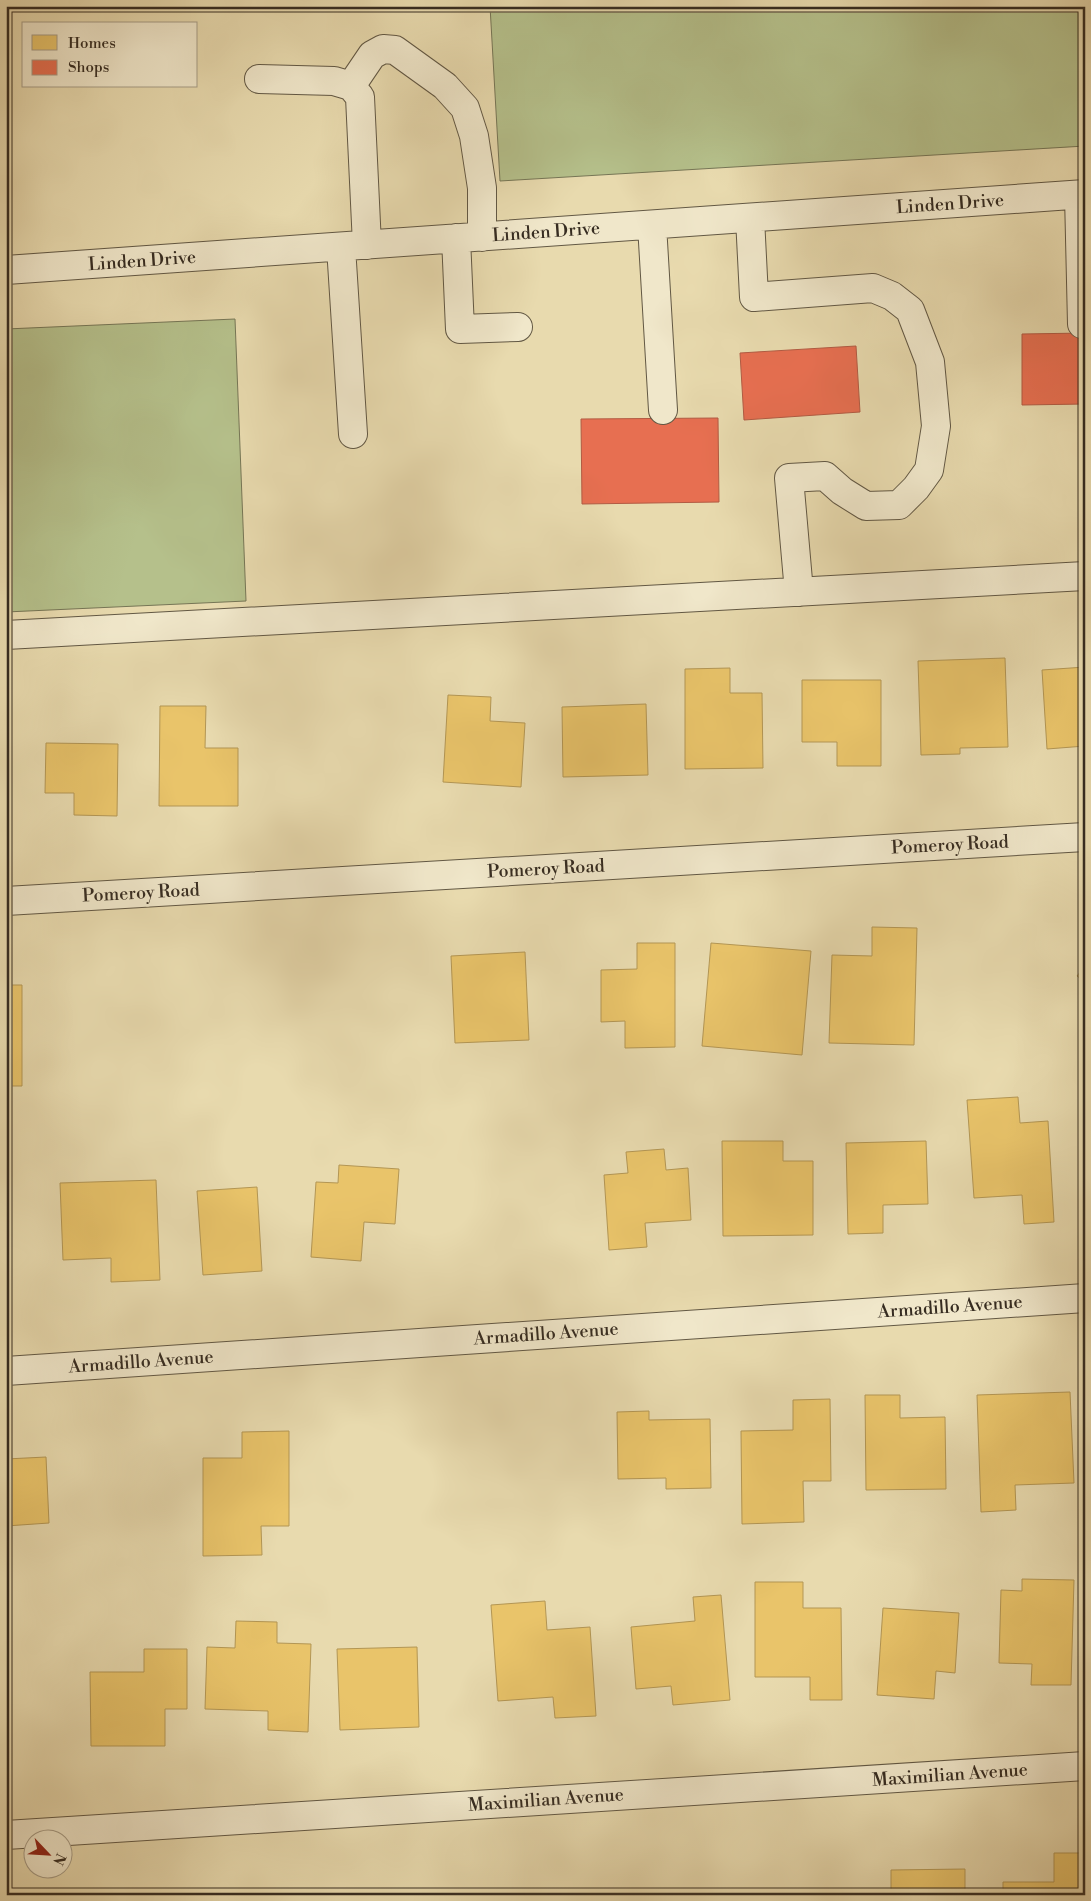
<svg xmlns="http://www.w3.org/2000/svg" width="1091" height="1901" viewBox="0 0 1091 1901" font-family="'Libre Bodoni',serif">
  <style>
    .green { fill: #b5c08b; stroke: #767656 }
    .homes { fill: #e9c46a; stroke: #b39654 }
    .shops { fill: #e76f51; stroke: #b25b43 }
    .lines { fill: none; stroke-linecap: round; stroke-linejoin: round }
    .minor-casing { stroke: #625844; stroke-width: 30 }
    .minor { stroke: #f0e7ca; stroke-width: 28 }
    .labels { text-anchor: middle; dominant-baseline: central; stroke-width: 5; stroke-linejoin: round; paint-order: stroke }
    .street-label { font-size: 18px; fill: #362c21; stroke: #f0e7ca }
  </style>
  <rect width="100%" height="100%" fill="#e8daae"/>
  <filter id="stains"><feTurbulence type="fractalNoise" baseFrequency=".004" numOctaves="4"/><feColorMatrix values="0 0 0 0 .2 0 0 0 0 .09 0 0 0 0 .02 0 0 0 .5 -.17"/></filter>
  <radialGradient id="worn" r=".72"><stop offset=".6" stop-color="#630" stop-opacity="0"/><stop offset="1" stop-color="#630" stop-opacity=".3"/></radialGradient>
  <path class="green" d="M490,6H1085V146L500,181Z
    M235,319L246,601L6,612V329Z"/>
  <path class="homes" d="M1005,658L1008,747L960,748V754L921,755L918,661Z
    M1085,667V746L1047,749L1042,670Z
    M730,668V693H762L763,768L685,769V669Z
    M802,680H881V766H837V742H802Z
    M448,695L491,697L490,721L525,723L521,787L443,782Z
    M646,704L648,775L563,777L562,707Z
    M160,706H206L205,748H238V806H159Z
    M46,743L118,744L117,816L74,815V793H45Z
    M872,927L917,928L914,1045L829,1043L832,955L872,956Z
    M637,943H675V1047L625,1048V1021L601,1022V970L637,969Z
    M711,943L811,951L802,1055L702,1046Z
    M525,952L529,1040L455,1043L451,956Z
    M1085,966V982L1077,976Z
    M6,985H22V1086H6Z
    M1018,1097L1020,1123L1048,1121L1054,1222L1024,1224L1022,1195L974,1198L967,1100Z
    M722,1141H783V1161H813V1235L723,1236Z
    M926,1141L928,1204L883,1205V1233L848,1234L846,1143Z
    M664,1149L666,1170L688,1168L691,1220L645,1223L647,1247L609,1250L604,1175L628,1173L626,1152Z
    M339,1165L399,1169L395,1224L364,1222L361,1261L311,1257L316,1182L338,1183Z
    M156,1180L160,1280L111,1282V1258L63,1260L60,1183Z
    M257,1187L262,1271L203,1275L197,1191Z
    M1070,1392L1074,1483L1015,1485L1016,1510L981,1512L977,1395Z
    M865,1395H900V1418L945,1417L946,1489L866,1490Z
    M830,1399L831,1481H803L804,1522L742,1524L741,1431L793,1430V1400Z
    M649,1411V1420L710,1419L711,1488L666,1489V1478L618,1479L617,1412Z
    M289,1431V1526H261L262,1555L203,1556V1458H242V1432Z
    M46,1457L49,1523L6,1526V1459Z
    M1022,1579L1074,1580L1071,1685H1031L1032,1664L999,1663L1001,1590L1022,1591Z
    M755,1582H803V1608H841L842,1700H810V1677H755Z
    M721,1595L730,1700L673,1705L671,1686L636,1689L631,1627L695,1621L693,1597Z
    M545,1601L547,1630L590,1627L596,1716L555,1718L553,1697L498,1701L491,1605Z
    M883,1608L959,1613L955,1673L936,1671L934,1699L877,1695Z
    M236,1621L277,1622V1643L311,1644L308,1732L268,1730V1711L205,1709L207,1647L235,1648Z
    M417,1647L419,1727L340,1730L337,1649Z
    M144,1649H187V1709H165V1746H91L90,1672H144Z
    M1054,1853H1085V1895H1003V1882H1054Z
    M965,1869V1895H891V1870Z
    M417,1891H446V1895H417Z"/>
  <path class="shops" d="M1085,333V404L1022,405V334Z
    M856,346L860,412L744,420L740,353Z
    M718,418L719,502L582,504L581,419Z"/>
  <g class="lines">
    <g class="minor-casing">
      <path id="minor" d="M259,79L334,81L351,86L360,97L367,245
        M351,86L372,55L383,49L395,50L445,86L465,108L474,136L482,188V237
        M1079,195L1082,324
        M750,218L754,297L873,288L892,296L910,310L930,362L936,426L929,470L916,488L899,505L866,506L842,491L825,476L789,478L799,592
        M652,225L663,410
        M456,238L460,329L518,327
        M341,247L353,434
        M6,270L1085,194
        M6,635L1085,576
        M6,901L1085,837
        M6,1371L1085,1298
        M6,1835L1085,1766"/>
    </g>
    <use href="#minor" class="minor"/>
  </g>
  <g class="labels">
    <g class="street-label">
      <text transform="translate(950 204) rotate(-4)">Linden Drive</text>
      <text transform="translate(546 232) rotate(-4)">Linden Drive</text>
      <text transform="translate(142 261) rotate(-4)">Linden Drive</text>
      <text transform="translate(950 845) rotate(-3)">Pomeroy Road</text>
      <text transform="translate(546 869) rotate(-3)">Pomeroy Road</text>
      <text transform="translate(141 893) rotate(-3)">Pomeroy Road</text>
      <text transform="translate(950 1307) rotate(-4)">Armadillo Avenue</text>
      <text transform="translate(546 1334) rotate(-4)">Armadillo Avenue</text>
      <text transform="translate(141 1362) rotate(-4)">Armadillo Avenue</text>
      <text transform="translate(950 1775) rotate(-4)">Maximilian Avenue</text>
      <text transform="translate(546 1800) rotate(-4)">Maximilian Avenue</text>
    </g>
  </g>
  <rect width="1091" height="1901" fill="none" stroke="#e8daae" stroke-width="25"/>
  <rect x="8" y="8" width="1076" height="1886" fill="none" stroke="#362c21" stroke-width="2.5"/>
  <rect x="12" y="12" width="1066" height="1876" fill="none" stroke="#362c21"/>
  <rect x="22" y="22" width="175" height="65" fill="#f0e7ca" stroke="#a69c86"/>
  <rect x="32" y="35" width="25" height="15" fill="#e9c46a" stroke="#a69c86"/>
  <text x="68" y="48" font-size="15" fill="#362c21">Homes</text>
  <rect x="32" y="60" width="25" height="15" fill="#e76f51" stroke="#a69c86"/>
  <text x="68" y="72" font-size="15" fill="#362c21">Shops</text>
  <g transform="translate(48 1854) rotate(115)"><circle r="24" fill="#f0e7ca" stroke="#a69c86"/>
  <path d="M0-4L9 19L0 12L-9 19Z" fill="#8f2418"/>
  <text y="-8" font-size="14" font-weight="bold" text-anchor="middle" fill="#362c21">N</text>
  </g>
  <rect width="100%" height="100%" filter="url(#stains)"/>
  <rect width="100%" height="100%" fill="url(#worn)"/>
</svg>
